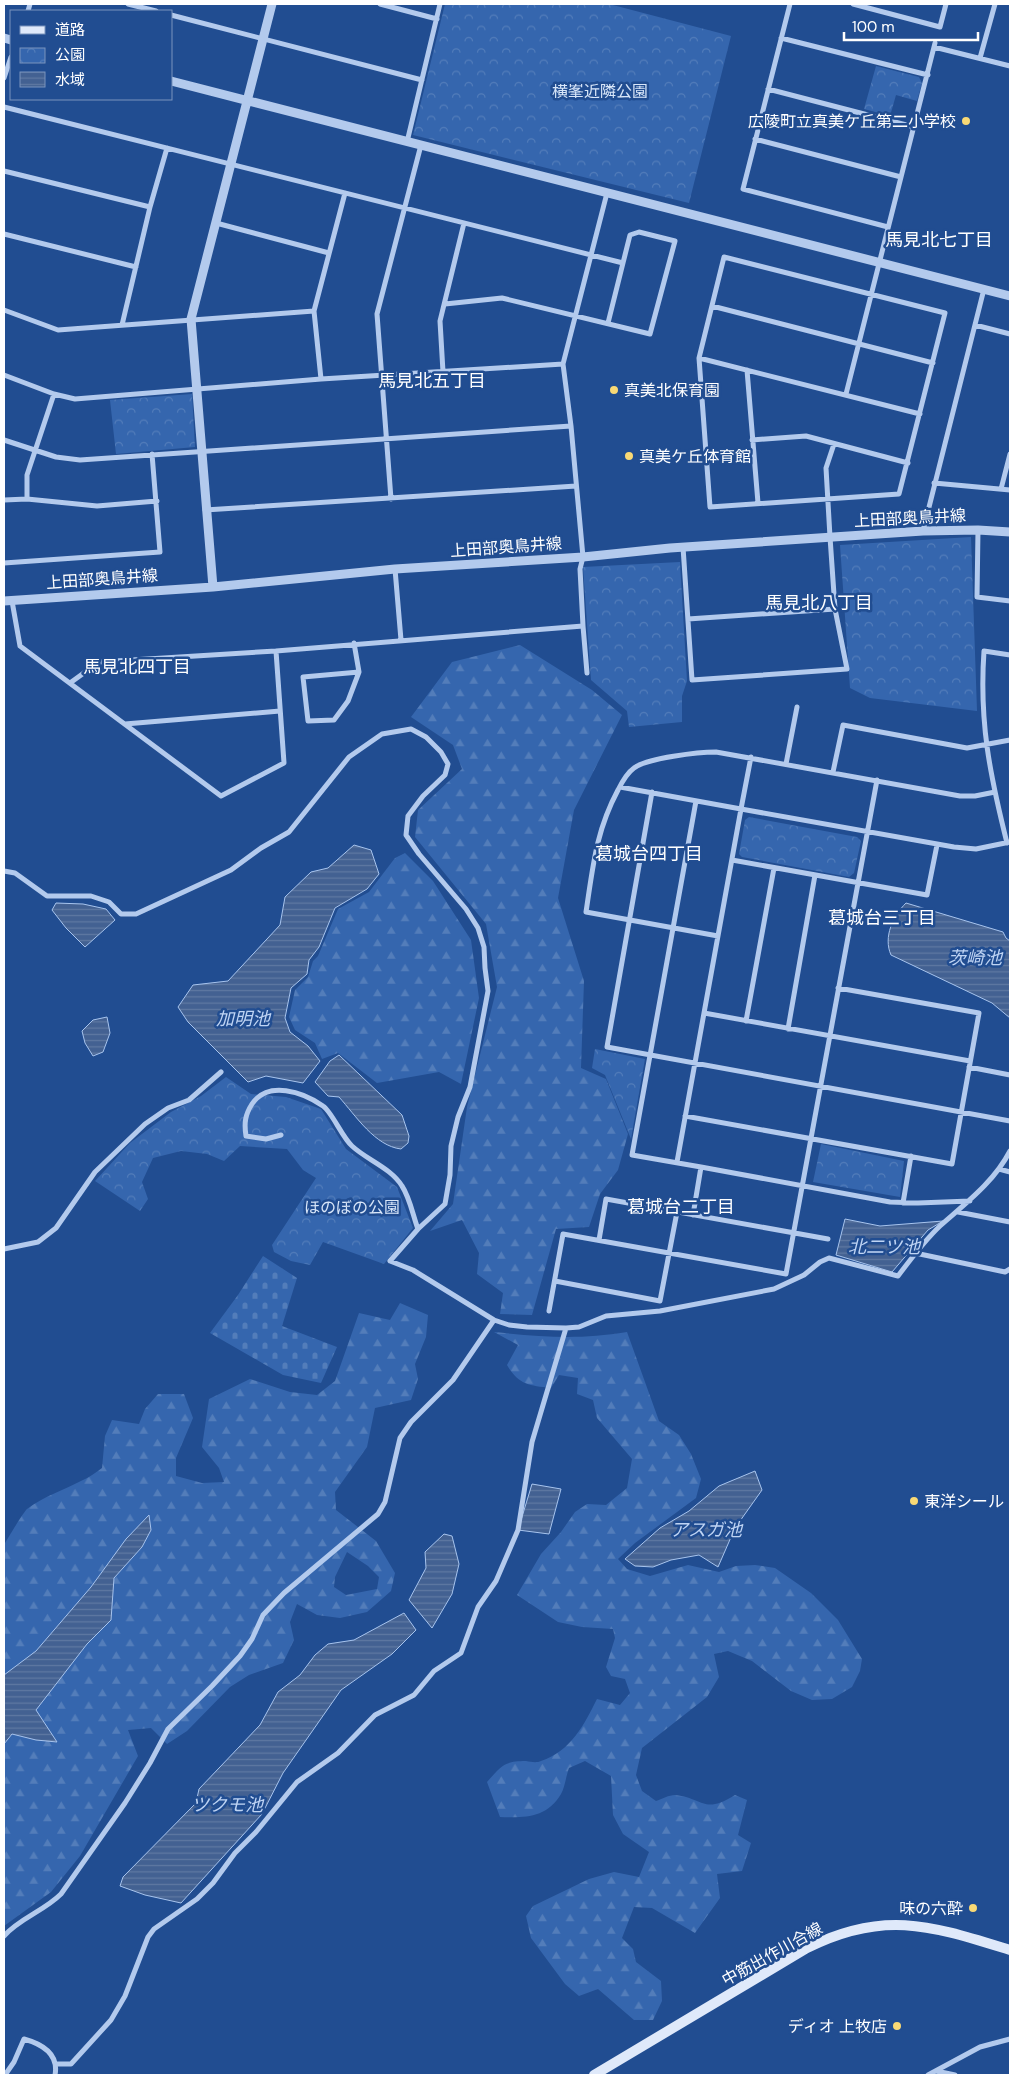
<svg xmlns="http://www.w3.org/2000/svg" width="1014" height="2079" viewBox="0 0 1014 2079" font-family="'DM Sans','Noto Sans JP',sans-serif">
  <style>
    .forest { fill: url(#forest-firs); fill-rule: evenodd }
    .cemetery { fill: url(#cemetery-stones) }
    .park { fill: url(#park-crowns) }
    .water { fill: url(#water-rules); stroke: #a7c4ee }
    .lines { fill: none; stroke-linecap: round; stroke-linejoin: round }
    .minor { stroke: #b3caed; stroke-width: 5 }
    .tertiary { stroke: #b3caed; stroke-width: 9 }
    .secondary { stroke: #dfe9fa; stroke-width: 10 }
    .poi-dot { fill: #f9d975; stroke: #214d91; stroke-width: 2 }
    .labels { text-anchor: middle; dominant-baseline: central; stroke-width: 5; stroke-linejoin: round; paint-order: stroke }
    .park-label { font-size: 16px; fill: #d8e6f9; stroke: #214d91 }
    .poi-label { font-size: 16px; fill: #fff; stroke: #214d91; text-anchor: end }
    .street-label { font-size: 16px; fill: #fff; stroke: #214d91 }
    .neighbourhood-label { font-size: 18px; fill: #fff; stroke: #214d91 }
    .water-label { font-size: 18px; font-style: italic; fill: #bfd4f4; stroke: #214d91 }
  </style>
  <defs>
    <pattern id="forest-firs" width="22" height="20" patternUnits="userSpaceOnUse" patternTransform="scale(1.25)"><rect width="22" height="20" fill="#3566ae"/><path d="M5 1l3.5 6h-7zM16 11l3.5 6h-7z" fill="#537dba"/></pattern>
    <pattern id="cemetery-stones" width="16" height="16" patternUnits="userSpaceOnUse" patternTransform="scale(1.25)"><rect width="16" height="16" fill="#3566ae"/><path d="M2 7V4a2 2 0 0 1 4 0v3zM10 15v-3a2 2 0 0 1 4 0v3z" fill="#537dba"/></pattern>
    <pattern id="park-crowns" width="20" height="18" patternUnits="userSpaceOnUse" patternTransform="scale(1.25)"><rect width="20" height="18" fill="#3566ae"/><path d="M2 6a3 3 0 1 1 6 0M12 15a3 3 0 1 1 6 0" fill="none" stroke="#537dba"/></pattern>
    <pattern id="water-rules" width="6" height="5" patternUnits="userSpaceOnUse" patternTransform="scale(1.25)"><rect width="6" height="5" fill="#436192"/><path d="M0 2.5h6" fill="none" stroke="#5f79a2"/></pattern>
  </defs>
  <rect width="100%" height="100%" fill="#214d91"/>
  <path class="forest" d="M520,645L592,690L622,715L574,810L558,898L584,981L581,1068L606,1079L628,1134L618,1170L600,1194L589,1227L556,1229L532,1315L500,1314L503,1293L477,1274L479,1253L462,1220L430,1231L453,1204L467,1107L497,987L486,924L415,837L418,810L462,769L453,745L411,717L452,662Z
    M405,853L433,881L471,940L479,998L461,1084L439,1072L377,1083L338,1053L322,1059L315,1043L295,1030L289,1017L295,990L308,977L313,961L318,956L338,909L369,892L395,858Z
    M400,1303L428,1315L426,1337L415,1364L418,1379L411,1400L375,1408L367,1447L335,1492L336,1510L376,1541L395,1573L391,1591L367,1612L340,1618L317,1615L297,1604L290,1622L294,1640L283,1663L249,1675L230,1687L187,1731L167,1744L151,1728L128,1730L138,1756L80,1856L51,1892L4,1926V1744L12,1734L36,1740L35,1710L87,1644L111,1620L114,1578L142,1547L151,1530L149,1515L126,1539L91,1587L36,1651L4,1675V1545C6,1541 25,1510 27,1509C44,1496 64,1490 83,1480C90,1477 96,1472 102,1468L105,1436L112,1420L139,1424L145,1409L158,1394H184L193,1418L176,1458V1476L202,1483L224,1482L219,1468L202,1447L209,1399L250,1379L290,1392L317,1395L335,1381L359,1313L390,1320ZM347,1552L368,1566L379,1577L377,1589L346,1595L334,1587L335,1577Z
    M494,1332C543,1337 579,1340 627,1332L659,1421L679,1435L691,1454L701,1479L696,1498L635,1543L618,1559L627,1569L650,1576L688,1565L719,1572L736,1566L755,1565L775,1568L811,1593L838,1620L862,1659L860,1671L852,1687L832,1699L812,1700L791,1691L752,1661L728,1651L714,1654L719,1677L707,1697L642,1748L636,1775L642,1791L656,1801C662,1799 669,1795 675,1795C704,1798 703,1815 735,1795L747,1800L738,1835L751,1843L742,1871L717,1874L720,1898L695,1933L652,1908L634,1907L622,1938L633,1949L636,1962L661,1981L662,2001L653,2020H634L598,1989L579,1996L565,1984L531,1938L526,1916L533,1906L589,1879L614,1872L639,1877L649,1852L623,1834L613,1815L611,1776L585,1761L569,1768C566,1776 565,1787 561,1794C547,1818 524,1818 500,1817L487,1782C501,1766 504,1761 526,1761C531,1762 537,1763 541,1761C571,1751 584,1725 597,1699L620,1705L630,1693L625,1679L611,1676L606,1667L615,1638L613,1629L582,1627L558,1622L517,1595L541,1554L561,1532L575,1512L587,1504L606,1505L627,1488L632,1459L597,1418L593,1400L577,1394L578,1378L559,1375L551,1388C529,1385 519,1385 507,1365L518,1345Z"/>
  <path class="cemetery" d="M263,1256L297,1278L282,1326L337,1347L321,1383L283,1375L210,1333L238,1295Z"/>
  <path class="park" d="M445,4H609L731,36L689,203L413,135Z
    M876,66L919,77L922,83L917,101L896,95L890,116L864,109Z
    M192,394L195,447L116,454L110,400Z
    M971,537L977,711L870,698L850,688L840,545Z
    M680,562L687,681L682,696V722L629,727L627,711L591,680L583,567Z
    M749,817L857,837L861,841L854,873L849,877L742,857L739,854L745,820Z
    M595,1049L645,1059L631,1139L605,1075L592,1068Z
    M226,1077L251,1094L286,1097L321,1109L346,1149L397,1187L413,1228L384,1264L323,1242L310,1265L291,1261L274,1252L272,1245L316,1178L303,1170L287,1149L240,1146L224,1161L207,1154L181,1151L153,1158L142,1182L148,1199L140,1211L95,1181L130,1143L171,1112L201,1096Z
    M821,1144L904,1161L900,1197L813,1182Z"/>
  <path class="water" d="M354,845L371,850L379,874L367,889L335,908L319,947L309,960L307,974L291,988L285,1018L290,1032L308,1046L320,1061L303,1083L266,1076L248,1082L188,1022L178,1007L193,985L228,981L280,925L285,897L311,872L328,868Z
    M56,903L83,904L106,909L115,920L85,947L66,928L52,910Z
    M906,903L1003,932L1006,938L1010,941V1018L992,1003L891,955C883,937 893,916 906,903Z
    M107,1017L110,1033L103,1052L93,1056L85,1043L82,1031L93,1020Z
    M339,1055L402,1115L409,1136L408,1143L401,1149C375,1146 356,1116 339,1097L328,1096L315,1082L330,1061Z
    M845,1219L880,1226L943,1221L928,1230L892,1272L836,1255Z
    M755,1471L762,1490L735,1528L718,1567L699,1555L671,1560L653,1567L635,1566L625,1559L660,1528L689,1511L719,1486Z
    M532,1484L561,1489L549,1534L518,1530Z
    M149,1515L151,1530L142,1547L114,1578L111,1620L87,1644L36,1710L57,1742L36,1740L12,1734L4,1744V1675L36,1651L91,1587L126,1539Z
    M444,1534L452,1536L459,1564L452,1594L432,1628L409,1600L426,1568L425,1552Z
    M404,1613L416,1630L392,1654L341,1690L283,1773L262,1814L181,1903L145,1895L120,1886L123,1877L196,1803L199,1789L260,1725L278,1692L300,1675L315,1655L328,1644L354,1640Z"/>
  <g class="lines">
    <path class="minor" d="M128,4L156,11
      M380,4L437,19
      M790,4L743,189L888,227
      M853,4L940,27L946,4
      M28,11L30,4
      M171,15L422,80
      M781,38L928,75
      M934,47L1010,66
      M980,58L995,4
      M4,78L11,57
      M768,89L914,127
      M4,107L623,263L630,235L639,232L675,241L650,334L502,298L445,304
      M755,139L901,177
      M407,142L440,4
      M4,171L150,207
      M216,223L329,253
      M4,234L136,267
      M724,257L945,313L899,494L710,507L699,358Z
      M712,306L933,363
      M4,310L58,330L314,311
      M608,323L623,263
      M122,325L150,207L167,148
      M975,325L1010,334
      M699,358L920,414
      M747,370L758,503
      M443,372L440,321L464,223
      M4,375L54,394L75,399L321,379L563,364
      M321,379L314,311L345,193
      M846,394L935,43
      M4,440L56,457L80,460L571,426
      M752,440L806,436L908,463
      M934,483L1010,490
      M1001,489L1010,454
      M27,499V475L54,394
      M391,499L377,314L421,145
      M4,500L27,499L97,506L157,501
      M205,510L576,486
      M978,530L977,597L1010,601
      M923,531L984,289
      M683,547L692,680L847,669L835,609L830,537L826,468L834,444
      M4,563L160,552L152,454
      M395,569L401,640
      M12,601L20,646L221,796L284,763L276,651
      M688,619L835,609
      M583,626L587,673
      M354,643L359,672L348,701L334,720L308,721L303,677L359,672
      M70,683L99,662L276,651L583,626L580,569L583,557L571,426L563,364L607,193
      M125,724L280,711
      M751,757L741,809L954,847L976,849L1010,842
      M786,764L797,707
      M833,772L843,725L967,748L1010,740
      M620,787L741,809L677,1162
      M652,792L607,1047L1010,1121
      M1007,843C990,775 979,722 984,651L1010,655
      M732,860L927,895L937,845
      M4,871L15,873L47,896H91L109,902L121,914H136L231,870L261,848L289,832L349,757L382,734L411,729L426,737L441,752L448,764L445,775L423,796L408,816L406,835L419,854L466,909L478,928L484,947L485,968L488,991L470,1087L458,1117L451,1146L450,1175L445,1204L418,1229L390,1261L413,1270L494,1320L509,1325L527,1327L566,1328L579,1327L606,1316L660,1311L774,1289L804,1275L820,1262L829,1258L898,1276C911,1259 924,1241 940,1226C966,1203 994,1182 1010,1151
      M718,936L586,912C593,866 596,831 618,790C622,782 627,773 634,768C647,758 699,752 716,752L960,796H975L995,792
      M704,1013L970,1061
      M746,1021L774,868
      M788,1029L815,875
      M969,1067L1010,1075
      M685,1116L952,1164L979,1013L838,988
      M281,1135L266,1139L246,1136C244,1123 245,1115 252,1104C268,1080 303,1092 323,1106C332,1112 342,1137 352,1146C367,1160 391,1168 402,1186C410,1198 413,1216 418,1229
      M701,1167L890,1202L918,1203L970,1201
      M999,1169L1010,1172
      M903,1203L911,1156
      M958,1212L1010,1222
      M693,1215L701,1167L632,1155L696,801
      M599,1240L606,1199L828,1239
      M4,1249L38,1242L56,1228L95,1172L145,1124L168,1108L189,1100L221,1072
      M915,1253L1005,1272L1010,1269
      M555,1281L660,1301L677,1212
      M549,1311L563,1234L786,1274L877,780
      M4,1936C20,1918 44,1911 61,1894L125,1803L150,1763L168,1729L212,1686L240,1656L252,1639L263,1615L284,1593L378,1514L385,1502L400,1438L411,1422L453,1380L494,1320
      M56,2064H71L111,2020L125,1996L148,1937L154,1929L197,1899L213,1883L235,1853L256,1832L297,1782L338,1753L375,1715L414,1695L434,1671L461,1653L478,1607L496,1581L518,1530L532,1442L566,1328
      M936,2071L955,2075
      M5,2075L14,2062L24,2039C42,2044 59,2054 55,2075
      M928,2075L980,2047L1010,2039"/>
    <path class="tertiary" d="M4,38L11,40
      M171,81L1010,296
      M213,587L191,319L272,4
      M4,601L213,587L395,569L583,557L670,548L923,531L978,530L1010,532"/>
    <path class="secondary" d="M594,2075L807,1948C885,1909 932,1926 1010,1950"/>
  </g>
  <g class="poi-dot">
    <circle cx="966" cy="121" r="5"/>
    <circle cx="614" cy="390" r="5"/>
    <circle cx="629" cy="456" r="5"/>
    <circle cx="914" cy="1501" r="5"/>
    <circle cx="973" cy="1908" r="5"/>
    <circle cx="897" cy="2026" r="5"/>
  </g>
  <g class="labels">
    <g class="park-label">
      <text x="600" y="91">横峯近隣公園</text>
      <text x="352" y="1207">ほのぼの公園</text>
    </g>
    <g class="poi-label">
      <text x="956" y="121">広陵町立真美ケ丘第二小学校</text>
      <text x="624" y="390" text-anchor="start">真美北保育園</text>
      <text x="639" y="456" text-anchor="start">真美ケ丘体育館</text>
      <text x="924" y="1501" text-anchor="start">東洋シール</text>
      <text x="963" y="1908">味の六酔</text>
      <text x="887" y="2026">ディオ 上牧店</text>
    </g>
    <g class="street-label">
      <text transform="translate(910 518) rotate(-3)">上田部奥鳥井線</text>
      <text transform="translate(506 547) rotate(-4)">上田部奥鳥井線</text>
      <text transform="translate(102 579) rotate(-4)">上田部奥鳥井線</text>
      <text transform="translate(772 1954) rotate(-29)">中筋出作川合線</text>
    </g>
    <g class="neighbourhood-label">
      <text x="939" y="240">馬見北七丁目</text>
      <text x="432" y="381">馬見北五丁目</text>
      <text x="819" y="603">馬見北八丁目</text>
      <text x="137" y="667">馬見北四丁目</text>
      <text x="649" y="854">葛城台四丁目</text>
      <text x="882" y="918">葛城台三丁目</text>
      <text x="681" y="1207">葛城台二丁目</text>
    </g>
    <g class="water-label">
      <text x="975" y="958">茨崎池</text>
      <text x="243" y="1019">加明池</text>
      <text x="884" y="1247">北二ツ池</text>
      <text x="706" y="1530">アスガ池</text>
      <text x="227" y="1805">ツクモ池</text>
    </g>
  </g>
  <rect width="1014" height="2079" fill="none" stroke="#ffffff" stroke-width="10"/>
  <rect x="10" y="10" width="162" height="90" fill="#214d91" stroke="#7a94bd"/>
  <rect x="20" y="26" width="25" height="8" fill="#dfe9fa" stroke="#7a94bd"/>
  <text x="55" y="35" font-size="15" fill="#ffffff">道路</text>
  <rect x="20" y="48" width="25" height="15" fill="url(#park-crowns)" stroke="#7a94bd"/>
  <text x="55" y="60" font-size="15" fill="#ffffff">公園</text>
  <rect x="20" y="72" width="25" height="15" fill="url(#water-rules)" stroke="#7a94bd"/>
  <text x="55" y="85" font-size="15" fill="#ffffff">水域</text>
  <path d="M844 32v8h134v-8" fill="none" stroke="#ffffff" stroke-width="2.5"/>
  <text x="852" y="32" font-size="15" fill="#ffffff" stroke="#214d91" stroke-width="4" paint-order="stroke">100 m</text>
</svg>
